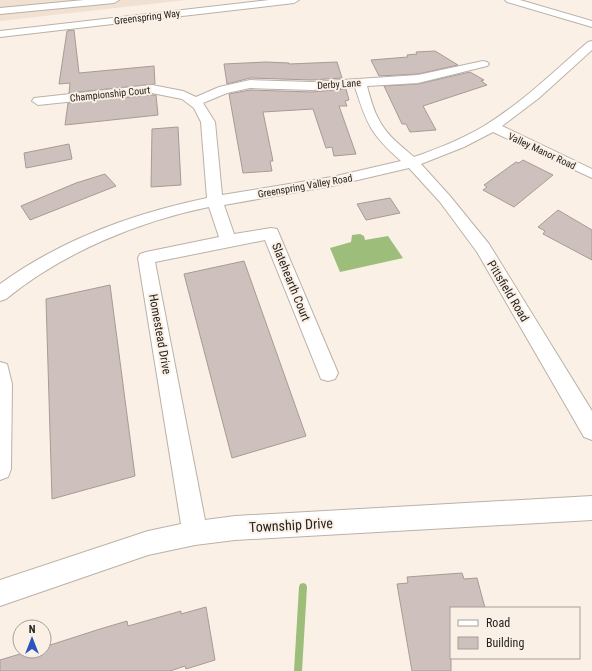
<svg xmlns="http://www.w3.org/2000/svg" width="592" height="671" viewBox="0 0 592 671" font-family="'Roboto Condensed',sans-serif">
  <style>
    .built { fill: #f1e1d2 }
    .water { fill: #9dbe7a }
    .lines { fill: none; stroke-linecap: round; stroke-linejoin: round }
    .stream { fill: #9dbe7a; fill-rule: evenodd }
    .building { fill: #cec0bc; stroke: #a89a97 }
    .minor-casing { stroke: #bab1a8; stroke-width: 2 }
    .minor { fill: #fff; fill-rule: evenodd }
    .labels { text-anchor: middle; dominant-baseline: central; stroke-width: 4; stroke-linejoin: round; paint-order: stroke }
    .far-street-label { font-size: 10px; fill: #272320; stroke: #faf0e6 }
    .street-label { font-size: 12px; fill: #272320; stroke: #faf0e6 }
    .near-street-label { font-size: 14px; fill: #272320; stroke: #faf0e6 }
  </style>
  <rect width="100%" height="100%" fill="#faf0e6"/>
  <path class="built" d="M0,0H187L0,21Z"/>
  <path class="water" d="M360,234L364,236L365,240L388,236L403,258L340,272L330,248L351,242L352,235Z"/>
  <g class="lines">
    <path class="stream" d="M303,583L306,584L307,587L302,671H294L299,587L300,584Z"/>
  </g>
  <path class="building" d="M74,30L79,73L154,66L155,84L69,93L70,83L59,84L67,31Z
    M435,51L458,65L418,74L379,76L371,60L408,57L407,55L417,54L416,52Z
    M266,62L289,63V64L337,62L342,78L312,80L250,78L227,84L224,64Z
    M470,72L484,80L481,81L487,85L423,106L436,130L410,132L406,124H402L384,86L418,84Z
    M346,89L349,100L345,101L347,106H339L356,154L334,156L332,147L326,148L313,109L263,112L273,161H270L272,171L243,173L229,94L250,90L312,92Z
    M152,95H156L158,115L65,125L68,103Z
    M178,127L181,185L151,187L152,129Z
    M69,144L72,159L26,168L24,153Z
    M523,160L553,175L514,207L483,190L487,187L484,185L516,162L519,163Z
    M105,174L116,186L30,220L21,206L76,183Z
    M390,198L400,213L366,220L357,204Z
    M558,210L592,230V260L543,234L545,231L538,227Z
    M244,261L306,436L232,458L184,274Z
    M110,285L135,476L52,499L46,299Z
    M462,573L464,579L477,578L485,608H451V671H412L397,584L408,583L407,577Z
    M206,607L215,660L186,669L185,666L170,671H0V660L30,651H44V647L100,629L127,621L128,626L181,611V614Z"/>
  <g class="lines">
    <g class="minor-casing">
      <path id="minor" d="M84,0H119L114,3L0,14V8Z
        M269,0H299L294,3L0,37V31Z
        M505,0H520L592,21V27L507,2Z
        M592,41V50L539,98L502,126L592,169V178L493,132L464,147L421,164L450,196L489,244L592,411V440L584,437L477,252L440,202L409,168L332,186L224,205L234,234L271,228L277,229L338,373L335,379L328,381L321,379L265,240L155,262L205,520L235,516L592,496V520L235,540L195,545L148,555L0,606V580L148,531L181,524L138,258L140,254L146,252L219,237L209,207C139,221 62,253 6,299L0,301V284C60,240 135,213 207,198L201,122L194,108L182,99L152,93L38,105L32,101L34,98L152,85L183,91L196,97L219,87L250,80L312,82L418,75L483,61L487,62L489,64L487,66L418,83L367,86C370,97 373,109 378,118C386,135 400,145 414,157C437,149 462,139 484,126C522,103 554,71 588,42ZM355,87C367,125 371,134 401,161L332,177L222,195L215,122L203,103L227,93L250,88L312,90Z
        M0,362L7,364L12,384L11,469L8,477L0,480Z"/>
    </g>
    <use href="#minor" class="minor"/>
  </g>
  <g class="labels">
    <g class="far-street-label">
      <text transform="translate(147 17) rotate(-7)">Greenspring Way</text>
      <text transform="translate(339 84) rotate(-4)">Derby Lane</text>
      <text transform="translate(110 94) rotate(-6)">Championship Court</text>
      <text transform="translate(542 151) rotate(25)">Valley Manor Road</text>
      <text transform="translate(305 186) rotate(-10)">Greenspring Valley Road</text>
    </g>
    <g class="street-label">
      <text transform="translate(291 282) rotate(68)">Slatehearth Court</text>
      <text transform="translate(508 291) rotate(59)">Pittsfield Road</text>
      <text transform="translate(160 334) rotate(80)">Homestead Drive</text>
    </g>
    <g class="near-street-label">
      <text transform="translate(291 525) rotate(-3)">Township Drive</text>
    </g>
  </g>
  <rect x="450" y="607" width="130" height="52" fill="#faf0e6" stroke="#a69e97"/>
  <rect x="458" y="620" width="20" height="6" fill="#ffffff" stroke="#a69e97"/>
  <text x="486" y="627" font-size="12" fill="#272320">Road</text>
  <rect x="458" y="637" width="20" height="12" fill="#cec0bc" stroke="#a69e97"/>
  <text x="486" y="647" font-size="12" fill="#272320">Building</text>
  <g transform="translate(32 639)"><circle r="19" fill="#faf0e6" stroke="#a69e97"/>
  <path d="M0-3L7 15L0 10L-7 15Z" fill="#2d52c2"/>
  <text y="-6" font-size="11" font-weight="bold" text-anchor="middle" fill="#272320">N</text>
  </g>
</svg>
